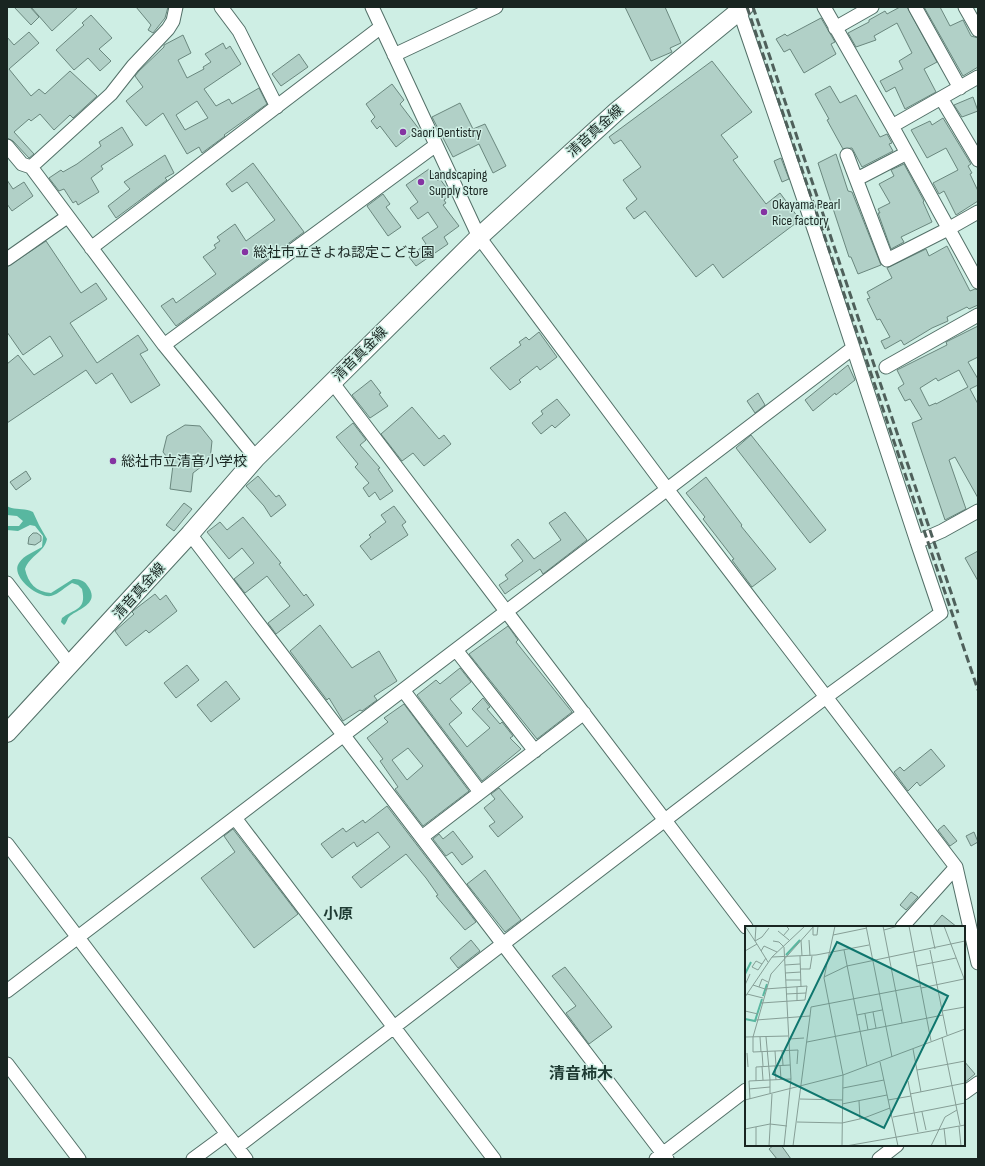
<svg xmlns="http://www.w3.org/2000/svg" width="985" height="1166" viewBox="0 0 985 1166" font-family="'Sofia Sans Condensed','Noto Sans JP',sans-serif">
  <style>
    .water { fill: #58b7a0 }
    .building { fill: #b1d0c7; stroke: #6a877e; fill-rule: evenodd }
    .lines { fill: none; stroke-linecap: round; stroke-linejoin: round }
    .street-casing { stroke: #537068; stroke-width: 15 }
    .secondary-casing { stroke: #537068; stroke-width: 20 }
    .street { stroke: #fff; stroke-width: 13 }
    .secondary { stroke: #fff; stroke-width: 18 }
    .rail { stroke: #4f605b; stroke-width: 3; stroke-dasharray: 8 4; stroke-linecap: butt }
    .poi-dot { fill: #8533a2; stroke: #ceeee4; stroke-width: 1.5 }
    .labels { text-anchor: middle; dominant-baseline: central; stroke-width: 3; stroke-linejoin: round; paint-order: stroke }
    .street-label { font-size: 14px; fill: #192521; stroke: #ceeee4 }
    .poi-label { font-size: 14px; fill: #192521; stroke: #ceeee4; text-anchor: start }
    .neighbourhood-label { font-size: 15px; font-weight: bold; fill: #1f3b33; stroke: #ceeee4 }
    .quarter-label { font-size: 16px; font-weight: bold; fill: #1f3b33; stroke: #ceeee4 }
    .inset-river { fill: none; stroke: #58b7a0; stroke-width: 2 }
    .inset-road { fill: none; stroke: #869e96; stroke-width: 1 }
    .view { fill: #0f766e; fill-opacity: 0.15; stroke: #0f766e; stroke-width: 2 }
    .inset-edge { fill: none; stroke: #192521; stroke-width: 2 }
  </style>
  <rect width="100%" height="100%" fill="#ceeee4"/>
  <path class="water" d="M7,506C14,511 24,507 33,512L39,525L47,539C44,553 30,555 25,569C28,583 36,592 51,593L73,579C78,579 84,580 87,585C102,604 77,609 69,617C67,619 67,623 64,625L61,622L62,618C74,608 87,611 82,589L78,585L72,583C65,587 59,594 51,596C37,598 10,576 19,563C24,555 34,552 42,547L43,536L35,526L30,525L18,531L7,530V526H19L23,521L17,516L7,515Z"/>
  <path class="building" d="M14,7H30L39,17L31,25Z
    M31,7H78L52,31Z
    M136,7H168L165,18L153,33L148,30L151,25Z
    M625,7H665L681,43L670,48L672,52L651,61Z
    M900,7H907L937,62L924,69L936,92L905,109L895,87L886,92L880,81L903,69L899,61L912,53L897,23L874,36L876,40L856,47L848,33L869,22V20L885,11L887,14Z
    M924,7H940L950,26L963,20L971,36L978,38V67L963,76Z
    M91,15L112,38L99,49L111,61L100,71L88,58L74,70L56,50L84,25L82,23Z
    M821,18L835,42L831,44L836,54L804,73L790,49L784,52L776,39L785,34L787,36Z
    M29,32L39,43L9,69L31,96L39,89L45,94L70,71L97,96L73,118L70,115L54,130L40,114L31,121L29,119L14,132L34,154L29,158L13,141L7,138V37L14,45Z
    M183,35L191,53L178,60L187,78L204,69L203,67L211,62L205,54L223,43L226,49L230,46L241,64L204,89L216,106L229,99L232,104L259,88L267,104L224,135L225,136L202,153L199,147L187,154L163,113L146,126L126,101L143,87L135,76L139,71L164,47V45ZM197,101L208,118L185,130L176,115Z
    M299,54L308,67L281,86L272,74Z
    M712,61L752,112L721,135L738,157L733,160L766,204L780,193L800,220L723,278L713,264L696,277L645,211L634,219L626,208L637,199L623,180L641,167L621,140L614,144L609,137Z
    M392,84L404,100L400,104L419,129L396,147L380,126L377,129L371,121L375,117L366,104Z
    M830,86L840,103L856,95L880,137L887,134L892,143L889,144L893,151L862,167L852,148L843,149L827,120L829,119L815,94Z
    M973,97L978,111L962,117L954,105Z
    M460,103L473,129L485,124L506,166L493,173L479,144L453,157L432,117Z
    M943,118L971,164L968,166L972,173L970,174L978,191V201L956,215L944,191L939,194L933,183L958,170L946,148L927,158L911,130L930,121L932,125Z
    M122,127L133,145L101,166L103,169L91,178L99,192L78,205L76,201L73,203L64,189L59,191L49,178L61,170L63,172L77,164L101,146L99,142Z
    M836,154L848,191L852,192L881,265L858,274L851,257H849L818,163Z
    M165,155L174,173L165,178L167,180L116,218L108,206L130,189L124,182Z
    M781,158L789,179L782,182L774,161Z
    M253,163L304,232L176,326L161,306L173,298L176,303L216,274L203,257L216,248L214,245L220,241L217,237L235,224L246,241L275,220L247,182L232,192L226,184Z
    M904,164L924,201L923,202L932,222L901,237L904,242L891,249L878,213H880L878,209L890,203L879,184L894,176L891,170Z
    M429,169L438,181L440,179L448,190L451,195L444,200L446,203L443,205L459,226L444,237L448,244L416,266L409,257L426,244L422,238L438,227L428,212L418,219L410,208L418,202L406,185Z
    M7,180L13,189L24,182L33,196L12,211L7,204Z
    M383,194L390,204L386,207L401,227L388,236L367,206Z
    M46,241L81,293L96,283L107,299L70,323L97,363L138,335L148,350L140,354L160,385L131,403L112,373L96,384L86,370L7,423V364L18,355L34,375L63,356L50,336L23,355L7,332V267Z
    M947,246L970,291L975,289L978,290V305L969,309L967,307L947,317L948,321L932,328L904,345L901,340L885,349L881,341L890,337L880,319L877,320L867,299L870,298L867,292L892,278L887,268L926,249L929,256Z
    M978,326V357L968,362L978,379V385L970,389L978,404V498L955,457L949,460L966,509L945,520L912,423L922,419L910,399L905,401L898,388L904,384L897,370L947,345L946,342ZM959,370L968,387L936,404V403L929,406L920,388L936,378L938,381Z
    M539,332L557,357L540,370L537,366L519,380L521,382L510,390L490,368L521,345L519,342L526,337L529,340Z
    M848,365L855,380L836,395L835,393L813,411L805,400Z
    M371,380L381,393L379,394L388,406L370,418L352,395Z
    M758,393L765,405L755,413L747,401Z
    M557,399L570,415L555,428L552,425L541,434L532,423L543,414L541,411Z
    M412,407L439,439L444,435L451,444L424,466L413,453L402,461L381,434Z
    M353,423L366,440L360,445L380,468L378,469L393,491L380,500L375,492L369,497L363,488L369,483L355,467L358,464L336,437Z
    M185,425L200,426L212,441L210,460L193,473L191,492L170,489L173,465L163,452L167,436Z
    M751,435L826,530L810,543L736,448Z
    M26,471L31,479L16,490L10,482Z
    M258,476L276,497L279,495L286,505L271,517L264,506L246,486Z
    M706,477L742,525L741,526L776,569L752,587L732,560L734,559L703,519L705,517L686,493Z
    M184,503L192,509L174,531L166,525Z
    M394,506L406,522L402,525L408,535L371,560L360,546L371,537L369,535L386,522L381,515Z
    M565,512L587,540L543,574L540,569L505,594L499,585L508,579L505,575L523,561L511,545L518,539L534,559L561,540L549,523Z
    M243,517L281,563L279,564L304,596L306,594L314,605L276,634L268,623L290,606L267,576L245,593L234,579L254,563L242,548L229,559L207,532L220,522L227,530Z
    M33,533H37L41,536V541L35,545L28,544L29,537Z
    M978,551V581L965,558Z
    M155,594L160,600L166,595L177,611L149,633L146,630L126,646L115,631L134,614L132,612L134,610Z
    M320,625L352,668L379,651L397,681L374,696L377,700L362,711L360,710L343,721L329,698L327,700L290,651Z
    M508,626L518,640L516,642L572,712L537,739L469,654Z
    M187,665L199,680L176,698L164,683Z
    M460,668L471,682L450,699L462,713L449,724L467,747L490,728L472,709L483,698L490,707L487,709L500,724L502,722L513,736L510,738L521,749L482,781L417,695L436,680L440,684Z
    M226,681L240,699L211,722L197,705Z
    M404,704L469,791L423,826L395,789L398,787L380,761L383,759L367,738L388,722L384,718ZM408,748L423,766L407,780L392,760Z
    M931,749L945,766L920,786L917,782L908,791L894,772L900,767L904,771Z
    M499,788L523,817L498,837L489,826L495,822L484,808L495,799L491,794Z
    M387,806L476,922L465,930L436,896L438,895L426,878L406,854L361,888L352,877L390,847L378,832L357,847L354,842L332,858L321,844L343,828L346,832L363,820L365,823Z
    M944,825L957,841L950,846L938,830Z
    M233,829L298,914L254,948L201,878L235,852L224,836Z
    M453,831L473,857L462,865L452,852L446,856L433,839L439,834L443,839Z
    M974,832L978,842L971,846L966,836Z
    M485,870L521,920L505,932L467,884Z
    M911,892L918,897L906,910L900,905Z
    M942,915L957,927H932Z
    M471,940L480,951L458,968L450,958Z
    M565,967L612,1027L589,1044L566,1013L576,1006L552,976Z
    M964,1061L975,1074L964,1083Z
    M774,1145H781L791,1159H777L769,1149Z"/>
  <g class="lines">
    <g class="street-casing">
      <path id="street" d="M221,7L239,31L277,107
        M372,7L479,237L667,489L956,867L978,963
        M738,7L815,232L917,542
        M824,7L892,126L978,282
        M915,7L960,88
        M965,7L978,30
        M835,28L872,7
        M394,55L496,7
        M941,98L978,160
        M892,126L978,77
        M7,146L22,164L31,167L164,345L256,458
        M847,155L887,260L948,229L978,212
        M31,167L111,94L133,66L168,29L173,21L176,7
        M857,179L907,153
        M91,248L381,27
        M7,259L67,217
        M164,345L436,145
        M886,367L978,315
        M332,382L746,927
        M190,534L667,1159
        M7,583L70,665
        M456,650L535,751
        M403,690L480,792
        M235,818L494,1159
        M422,837L584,713
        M7,844L246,1159
        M902,927L956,867
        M7,991L853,348
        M7,1064L79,1159
        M964,1093L978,1083
        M237,1147L826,697L941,613L917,542L942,531L978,511
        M193,1159L227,1134
        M656,1159L746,1090
        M879,1159L897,1145"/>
    </g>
    <g class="secondary-casing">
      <path id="secondary" d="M7,733L190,534L256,458L479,237L617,111L744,7"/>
    </g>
    <use href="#street" class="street"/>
    <use href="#secondary" class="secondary"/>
    <path class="rail" d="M747,7L978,690
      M753,7L958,613"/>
  </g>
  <g class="poi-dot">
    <circle cx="403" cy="132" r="4"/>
    <circle cx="421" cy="182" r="4"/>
    <circle cx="764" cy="212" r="4"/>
    <circle cx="245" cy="252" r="4"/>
    <circle cx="113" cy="461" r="4"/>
  </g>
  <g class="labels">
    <g class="street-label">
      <text transform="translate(595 131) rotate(-42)">清音真金線</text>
      <text transform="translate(360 354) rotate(-45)">清音真金線</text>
      <text transform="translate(139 591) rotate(-48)">清音真金線</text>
    </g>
    <g class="poi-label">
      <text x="411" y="132">Saori Dentistry</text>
      <text x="429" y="174">Landscaping<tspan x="429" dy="16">Supply Store</tspan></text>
      <text x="772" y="204">Okayama Pearl<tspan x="772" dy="16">Rice factory</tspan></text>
      <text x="253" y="252">総社市立きよね認定こども園</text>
      <text x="121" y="461">総社市立清音小学校</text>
    </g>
    <g class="neighbourhood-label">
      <text x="338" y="914">小原</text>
    </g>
    <g class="quarter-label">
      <text x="581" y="1074">清音柿木</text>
    </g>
  </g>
  <g transform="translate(745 926)">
    <rect width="220" height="220" fill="#ceeee4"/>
    <path class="inset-river" d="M41,29L55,14M0,48L6,36M18,70L22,58M0,93L10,95L17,73"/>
    <path class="inset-road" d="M0,0L10,15L17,11L24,2M11,0L10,15L23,36M90,0L79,52L98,149L97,220M121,0L147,131M138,0L157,97M164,0L186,115M185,0L190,23M199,0L220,55M68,1V9H72L73,0M139,4L153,0M33,5L44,14M88,9L122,2M38,10L44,3L41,0M56,14L57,30M64,14L65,30M28,15L34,16L39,21L46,153L39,220M99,24L122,140M185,24L202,109M0,25L12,18M16,25L19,20L32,26M55,30L56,61M27,31L71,29L124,19M17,38L11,35L7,41L13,44L21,32M40,39L55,38M171,40L211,32M55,43H65L67,30M40,47L56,46M79,51L102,40L220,15M41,54H56M0,59L5,48M8,59L20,63L62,60L60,74L16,77M14,61L17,53L23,56M52,61V75M176,62L219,53M2,68L18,72M41,68L61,67M0,71L27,31L60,0M0,85L13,88M197,85L220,81M128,86L131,102M120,88L123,104M112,89L137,84M11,94L65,90L66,81L175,60M0,111L43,110M8,111L26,48L69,0M8,111V126L53,124L52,138M15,111L16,126M21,111L25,154M197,111L215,199M44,113L59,112M62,116L198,89M168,123L176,166M30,125L31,140M37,125L38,139M17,126L18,140M2,127L3,141M135,136L153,220M35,139L36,153M17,140L18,154M30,140L31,154M172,144L220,135M25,154V167M11,155V141L45,139M163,155L173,206M98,162L139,154M4,163L25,161M165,168L220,157M5,173L4,155L46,153M55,173L97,174M0,174L98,149L220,103M143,174L166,170M114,175L115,193M97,178L142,169M177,186L181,204M169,187L220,177M148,191L169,187M52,196L97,197L119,192L145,182M214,200L216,220M199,202L201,220M0,203L25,198L42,200M11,220V201M24,220L27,168M48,220L65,90M101,220L220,199M186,220L200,191L212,184"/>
    <path class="view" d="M92,16L203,70L139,202L28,148Z"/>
    <rect width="220" height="220" class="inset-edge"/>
  </g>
  <rect width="985" height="1166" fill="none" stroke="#192521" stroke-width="16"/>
</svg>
